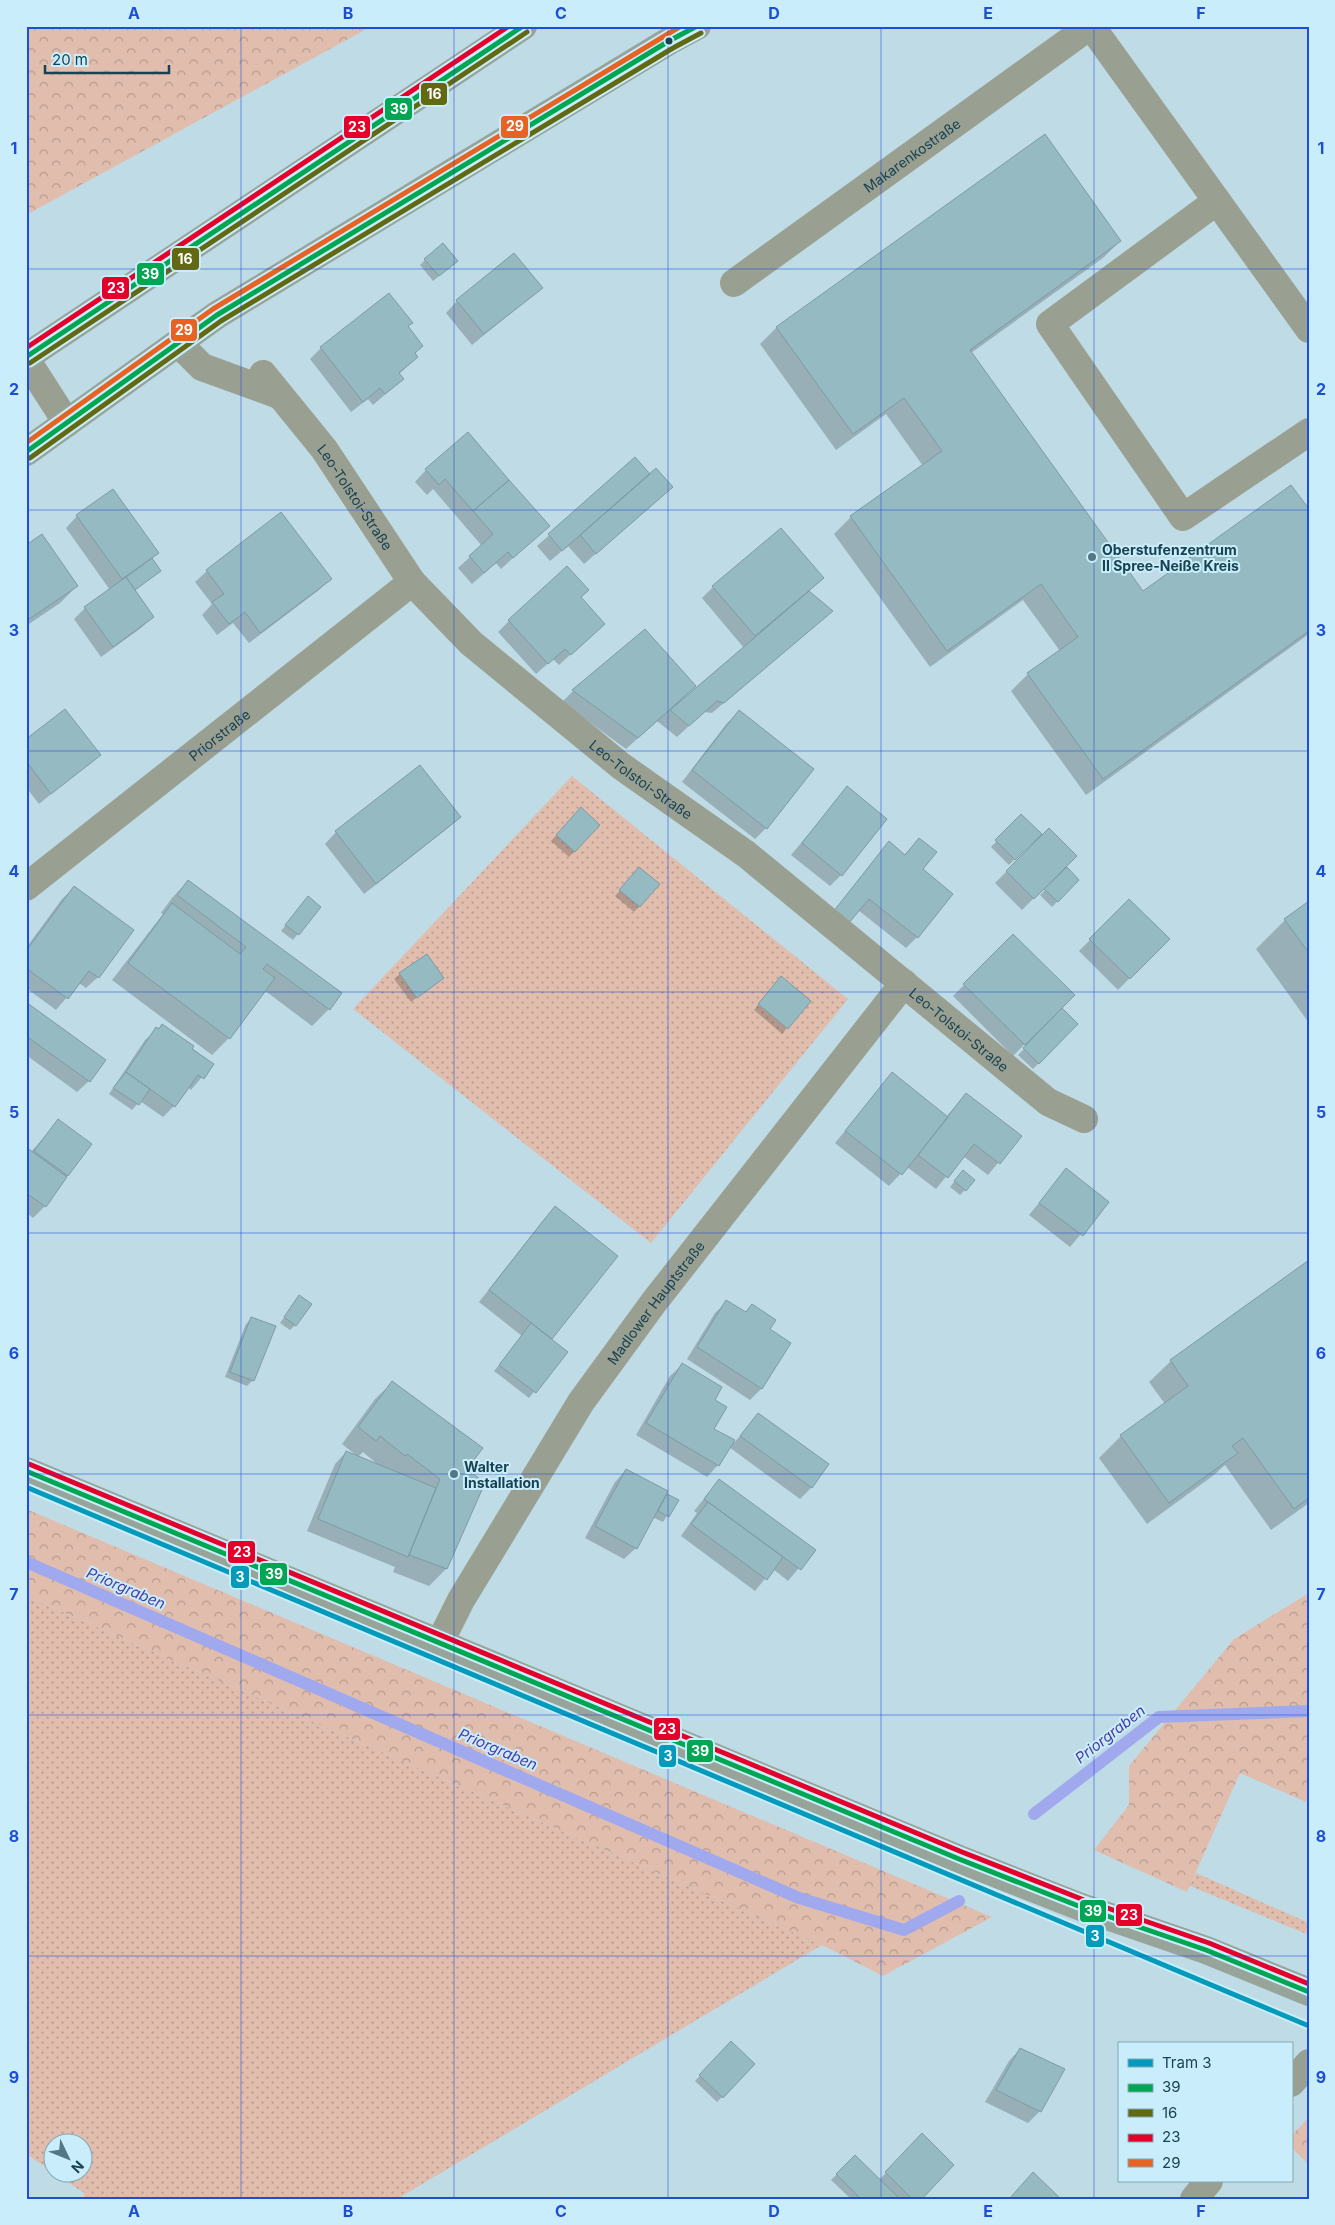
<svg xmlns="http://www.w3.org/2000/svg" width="1335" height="2225" viewBox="0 0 1335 2225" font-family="Inter,sans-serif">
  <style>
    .grass { fill: url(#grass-dots) }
    .forest { fill: url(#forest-crowns) }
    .shadow { fill: #0003; fill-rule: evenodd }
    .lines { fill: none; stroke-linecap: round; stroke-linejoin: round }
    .stream { stroke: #a1a9ee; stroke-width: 12 }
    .building { fill: #96bac1; stroke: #7d9ba2 }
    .minor { stroke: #999f91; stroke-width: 28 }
    .major { stroke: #96a49a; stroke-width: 28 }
    .bus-1-casing { stroke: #c9edfb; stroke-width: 9 }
    .bus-2-casing { stroke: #c9edfb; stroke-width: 9 }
    .bus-3-casing { stroke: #c9edfb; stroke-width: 9 }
    .bus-4-casing { stroke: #c9edfb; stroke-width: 9 }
    .bus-1 { stroke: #00a651; stroke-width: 5 }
    .bus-2 { stroke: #636913; stroke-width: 5 }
    .bus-3 { stroke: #e4002b; stroke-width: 5 }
    .bus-4 { stroke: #e76324; stroke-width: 5 }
    .tram-1-casing { stroke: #c9edfb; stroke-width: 9 }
    .tram-1 { stroke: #049abb; stroke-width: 5 }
    .grid { fill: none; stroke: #1d4ed8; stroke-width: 1; stroke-opacity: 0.55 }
    .bus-dot { fill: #184251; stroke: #c9edfb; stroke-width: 2 }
    .poi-dot { fill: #527885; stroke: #c9edfb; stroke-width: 2 }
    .labels { text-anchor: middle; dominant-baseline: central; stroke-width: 4; stroke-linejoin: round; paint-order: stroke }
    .street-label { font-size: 14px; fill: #184251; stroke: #c9edfb }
    .poi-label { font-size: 14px; font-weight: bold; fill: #184251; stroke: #c9edfb; text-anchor: start }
    .water-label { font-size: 15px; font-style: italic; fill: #4a3ba8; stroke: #c9edfb }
    .line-badge { stroke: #c9edfb; stroke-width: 2 }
    .badge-label { font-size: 14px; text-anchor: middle; font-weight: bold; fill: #fff }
    .neatline { fill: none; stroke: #1d4ed8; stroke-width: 2 }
    .grid-label { font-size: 16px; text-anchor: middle; font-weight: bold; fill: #1d4ed8 }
  </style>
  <defs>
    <pattern id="grass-dots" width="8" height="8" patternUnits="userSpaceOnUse" patternTransform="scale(1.25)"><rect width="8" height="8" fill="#e1bdae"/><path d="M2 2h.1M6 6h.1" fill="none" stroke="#b59b90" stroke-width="1.8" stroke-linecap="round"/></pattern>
    <pattern id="forest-crowns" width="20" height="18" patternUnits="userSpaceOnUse" patternTransform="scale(1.25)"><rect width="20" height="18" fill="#e1bdae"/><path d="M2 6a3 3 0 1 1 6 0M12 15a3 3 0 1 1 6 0" fill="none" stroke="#b59b90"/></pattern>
  </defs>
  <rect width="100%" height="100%" fill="#bedbe6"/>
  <path class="grass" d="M572,776L848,999L651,1243L353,1009Z
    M26,1596L822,1945L397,2199H84V2193L54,2173L82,2172V2142H52V2171L26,2154Z
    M1196,1873L1309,1923V1935L1190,1886Z"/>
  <path class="forest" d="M26,26H372L26,215Z
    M26,1509L992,1917L883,1976L822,1945L26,1596Z
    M1309,1593V1796L1306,1802L1240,1773L1187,1892L1094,1850L1129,1805V1766L1234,1639Z
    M1309,2117V2165L1291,2147V2136Z"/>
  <path class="shadow" d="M1120,241L1103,258L971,353L1143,593L1309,511V634L1086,795L1011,691L1028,674L1060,651L1023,600L930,667L834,534L851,517L923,466L886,414L836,450L760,344L777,327Z
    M425,260L451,266L433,281L420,265Z
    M541,288L472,345L446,313L457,301Z
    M407,327L417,357L399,374L403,379L373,405L368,399L351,412L310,359L321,348Z
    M635,459L660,498L584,564L568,546L550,561L537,546Z
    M426,470L548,526L501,569L496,563L472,584L458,568L482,546L433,489L427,495L415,482Z
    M77,516L158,553L151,559L134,590L153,617L141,628L101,657L74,619L85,608L110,590L66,528Z
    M26,547L77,586L60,603L26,626Z
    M207,571L330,579L319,590L249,643L233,623L217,635L202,615L212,604L195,582Z
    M822,578L808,592L819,622L712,713L704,712L677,737L657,721L626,749L562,702L573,691L694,686L681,700L682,701L744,648L702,598L713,587Z
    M580,598L592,635L559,665L553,659L536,674L498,632L509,621Z
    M739,712L766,828L755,839L682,782L727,723Z
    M26,740L99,755L39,804L26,787Z
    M847,788L841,875L830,886L791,855Z
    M576,814L598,825L569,857L551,841Z
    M1021,816L1040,834L1009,865L991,847Z
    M459,817L448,828L364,894L325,844L336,832Z
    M1049,829L1076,856L1022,910L995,883Z
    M920,839L921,869L917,937L906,948L858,910L823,924L890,843L904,855Z
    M1067,869L1078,880L1052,907L1040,895Z
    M634,874L658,884L634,912L615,896Z
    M188,881L329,1009L312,1026L264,990L229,1038L212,1055L112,980L163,914L161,913L172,898Z
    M74,888L98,977L86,988L79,983L56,1010L26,988V948L62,899Z
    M1129,901L1168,939L1118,990L1079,951Z
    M303,903L319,907L293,940L281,931Z
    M1309,903V1023L1256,949L1285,920Z
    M1013,936L1073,995L1013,1056L953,996Z
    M400,974L443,978L411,1002L394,979Z
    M776,983L787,1028L782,1034L754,1010Z
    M26,1004L104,1060L89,1081L77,1092L26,1055Z
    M1062,1010L1077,1024L1033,1069L1018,1055Z
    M162,1025L213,1064L191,1090L188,1087L174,1106L163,1117L140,1101L132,1110L109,1094L145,1040Z
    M892,1074L946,1117L966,1094L1020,1136L988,1175L963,1156L936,1189L907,1167L889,1186L835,1143Z
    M58,1121L67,1175L45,1206L33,1218L26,1212V1148L31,1152Z
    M1066,1170L1108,1202L1070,1247L1029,1215Z
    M957,1178L965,1190L960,1195L950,1187Z
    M555,1208L616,1256L550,1339L566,1352L529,1398L494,1371L522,1336L479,1302L544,1219Z
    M1309,1262V1503L1271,1530L1225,1465L1214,1475L1147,1524L1099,1458L1121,1436L1165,1404L1149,1382L1171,1361Z
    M299,1297L295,1325L290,1330L280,1323Z
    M727,1302L744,1313L752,1305L769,1330L761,1389L750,1400L687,1359L715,1313Z
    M252,1318L274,1327L252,1381L247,1386L225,1377L246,1324Z
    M682,1365L713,1400V1429L735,1442L758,1414L827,1464L811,1488L800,1499L729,1447L718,1465L707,1477L636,1435L670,1376Z
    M392,1383L465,1470L484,1483L446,1569L429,1586L393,1572L395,1567L307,1531L335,1464L346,1452L357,1456L342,1444L375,1399ZM363,1452L377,1464L358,1457Z
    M626,1470L662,1501L667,1495L677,1500L663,1522L652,1517L636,1548L624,1559L585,1538L615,1482Z
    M719,1480L814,1550L788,1581L773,1569L755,1591L681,1536L697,1513L694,1511Z
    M731,2043L753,2064L717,2102L695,2081Z
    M1020,2049L1040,2111L1028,2123L985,2102L1009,2061Z
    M911,2147L920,2199H851L831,2180L855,2157L879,2180Z"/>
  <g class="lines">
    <path class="stream" d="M26,1562L799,1898L904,1930L959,1901
      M1034,1814L1159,1717L1309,1711"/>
  </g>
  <path class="building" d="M1045,134L1121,241L970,350L1143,591L1291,485L1309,509V631L1103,779L1027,673L1078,637L1041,584L947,651L850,516L942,451L904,398L853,434L776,327Z
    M443,243L458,261L439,276L424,259Z
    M514,253L543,288L484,334L456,300Z
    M389,293L413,323L408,326L423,346L415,353L418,357L399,373L404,379L385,394L380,388L363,402L320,347Z
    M468,432L509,480L473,511L445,479L439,485L425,469Z
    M635,457L650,474L562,551L548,534Z
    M656,468L673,487L596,554L580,535Z
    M509,480L550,526L513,558L508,552L484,573L469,556L493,534L473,511Z
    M113,489L159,553L122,579L76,515Z
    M281,512L332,579L260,633L245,612L229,624L212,602L224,594L206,570Z
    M781,528L824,578L755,636L712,586Z
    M42,534L78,586L26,621V545Z
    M152,558L161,571L135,590L126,577Z
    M567,566L589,590L581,597L605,624L571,655L565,649L548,664L508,620Z
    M126,577L154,617L113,647L84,607Z
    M809,591L833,611L724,703L717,701L689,726L670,710Z
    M645,629L696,686L638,738L572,690Z
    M65,709L101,755L51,794L26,761V739Z
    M739,710L814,769L767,829L692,770Z
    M420,765L461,817L376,884L335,831Z
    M847,786L887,819L842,876L802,843Z
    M581,807L600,825L575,852L556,835Z
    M1021,814L1042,834L1015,860L995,840Z
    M1049,828L1077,856L1034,899L1006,871Z
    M919,838L937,852L923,869L953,894L918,938L869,899L848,924L833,912L889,841L905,855Z
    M639,867L660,884L640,907L619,890Z
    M1067,867L1079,880L1058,902L1044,889Z
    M188,880L342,993L330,1010L267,964L263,969L275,978L230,1039L128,963L172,903L240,954L246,947L177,895Z
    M74,886L134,930L99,978L89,971L68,999L26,968V951Z
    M308,896L321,907L299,935L285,925Z
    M1129,899L1170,939L1130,979L1089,939Z
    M1309,901V953L1284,919Z
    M1013,934L1075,995L1025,1045L963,984Z
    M427,954L444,978L417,998L399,973Z
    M781,976L811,1001L788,1029L758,1004Z
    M26,1002L106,1060L90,1082L26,1036Z
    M1062,1008L1078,1024L1039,1064L1023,1048Z
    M162,1024L194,1046L192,1049L214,1064L204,1079L198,1075L175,1107L126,1072L156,1027L159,1029Z
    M126,1072L150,1089L139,1105L113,1088Z
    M892,1072L948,1117L902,1175L845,1131Z
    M966,1093L1022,1136L1000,1164L974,1144L948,1178L918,1155Z
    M58,1119L92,1144L68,1176L34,1151Z
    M26,1147L67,1177L46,1207L26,1193Z
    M1066,1168L1109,1202L1083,1236L1039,1203Z
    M963,1170L975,1180L966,1191L954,1181Z
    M555,1206L618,1256L552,1339L489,1290Z
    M1309,1260V1498L1294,1509L1243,1438L1232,1446L1238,1453L1169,1503L1120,1435L1188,1386L1170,1360Z
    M299,1295L312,1304L296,1326L284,1317Z
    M726,1300L746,1312L752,1304L776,1320L770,1329L791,1343L762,1389L697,1347Z
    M251,1317L276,1326L254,1381L230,1372Z
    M531,1323L568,1352L536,1393L499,1365Z
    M682,1363L722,1387L715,1400L727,1407L714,1429L735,1440L719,1466L646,1423Z
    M392,1381L483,1448L467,1469L485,1483L447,1569L409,1555L440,1479L407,1454L405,1456L380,1436L376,1441L358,1427Z
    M758,1413L829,1464L812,1488L740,1436Z
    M346,1451L436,1488L408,1557L318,1519Z
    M626,1469L668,1491L637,1549L595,1526Z
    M719,1479L816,1550L801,1570L704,1499Z
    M667,1494L679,1500L669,1517L658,1511Z
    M708,1502L783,1557L767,1580L691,1524Z
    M731,2041L755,2064L723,2098L699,2075Z
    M1020,2048L1065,2069L1041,2112L996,2090Z
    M922,2133L954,2165L922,2199H912L885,2172Z
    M855,2155L900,2199H861L836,2174Z
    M1033,2172L1061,2199H1009Z"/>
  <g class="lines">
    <g class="minor">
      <path d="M1091,26L1309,329"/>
      <path d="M1217,201L1050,324L1183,517L1309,432"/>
      <path id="s1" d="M734,283L1090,26"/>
      <path d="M178,343L202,367L279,395"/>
      <path d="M26,359L67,423"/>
      <path id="s2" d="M263,374L324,449L412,582L471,643L621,766L746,854L1048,1102L1084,1119"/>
      <path id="s3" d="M26,887L412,582"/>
      <path id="s4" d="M439,1644L461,1600L581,1402L654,1302L904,983"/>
      <path d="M1291,2083L1309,2063"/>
      <path d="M1194,2199L1209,2181"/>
    </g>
    <path class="major" d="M26,357L523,26
      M26,452L217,315L669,41L697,26
      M26,1471L959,1859L1081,1907L1206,1950L1309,1992"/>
    <g class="bus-1-casing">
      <path id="bus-1" d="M26,357L523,26
        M26,452L217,315L669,41L697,26
        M26,1471L959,1859L1081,1907L1206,1950L1309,1992"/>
    </g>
    <g class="bus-2-casing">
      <path id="bus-2" d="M30,363L527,32
        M30,458L221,321L673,48L701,33"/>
    </g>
    <g class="bus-3-casing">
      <path id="bus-3" d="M26,348L509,26
        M29,1464L962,1852L1084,1900L1209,1943L1309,1984"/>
    </g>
    <g class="bus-4-casing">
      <path id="bus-4" d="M26,443L213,309L681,26"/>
    </g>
    <use href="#bus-1" class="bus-1"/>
    <use href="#bus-2" class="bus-2"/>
    <use href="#bus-3" class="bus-3"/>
    <use href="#bus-4" class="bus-4"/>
    <g class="tram-1-casing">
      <path id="tram-1" d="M26,1487L1309,2026"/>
    </g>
    <use href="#tram-1" class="tram-1"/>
  </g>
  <path class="grid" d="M241,26V2199M454,26V2199M668,26V2199M881,26V2199M1094,26V2199M26,269H1309M26,510H1309M26,751H1309M26,992H1309M26,1233H1309M26,1474H1309M26,1715H1309M26,1956H1309"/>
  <circle class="bus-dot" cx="669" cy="41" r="4.5"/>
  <g class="poi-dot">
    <circle cx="1092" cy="557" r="5"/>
    <circle cx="454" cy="1474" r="5"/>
  </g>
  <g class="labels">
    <g class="street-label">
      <text stroke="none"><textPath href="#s1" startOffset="219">Makarenkostraße</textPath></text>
      <text stroke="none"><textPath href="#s2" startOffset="154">Leo-Tolstoi-Straße</textPath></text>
      <text stroke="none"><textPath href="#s3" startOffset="246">Priorstraße</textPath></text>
      <text stroke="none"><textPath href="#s2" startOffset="559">Leo-Tolstoi-Straße</textPath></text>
      <text stroke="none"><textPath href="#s2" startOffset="964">Leo-Tolstoi-Straße</textPath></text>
      <text stroke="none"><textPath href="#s4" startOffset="405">Madlower Hauptstraße</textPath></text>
    </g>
    <g class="poi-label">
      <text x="1102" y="549">Oberstufenzentrum<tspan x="1102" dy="16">II Spree-Neiße Kreis</tspan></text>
      <text x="464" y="1466">Walter<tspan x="464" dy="16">Installation</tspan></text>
    </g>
    <g class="water-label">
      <text transform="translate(126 1588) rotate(23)">Priorgraben</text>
      <text transform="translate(1110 1734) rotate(-38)">Priorgraben</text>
      <text transform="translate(498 1749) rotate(23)">Priorgraben</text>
    </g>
  </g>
  <g class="line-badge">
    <rect x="420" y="82" width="28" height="24" rx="5" fill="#636913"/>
    <rect x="384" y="97" width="29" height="24" rx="5" fill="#00a651"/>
    <rect x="500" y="115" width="29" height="24" rx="5" fill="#e76324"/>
    <rect x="343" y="115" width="28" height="24" rx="5" fill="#e4002b"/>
    <rect x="171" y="247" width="29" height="24" rx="5" fill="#636913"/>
    <rect x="136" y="262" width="29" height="24" rx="5" fill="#00a651"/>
    <rect x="101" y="276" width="29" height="24" rx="5" fill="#e4002b"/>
    <rect x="170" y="318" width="28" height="24" rx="5" fill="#e76324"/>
    <rect x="227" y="1540" width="29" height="24" rx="5" fill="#e4002b"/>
    <rect x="259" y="1562" width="29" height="24" rx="5" fill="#00a651"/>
    <rect x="230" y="1565" width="20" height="24" rx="5" fill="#049abb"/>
    <rect x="653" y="1717" width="28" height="24" rx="5" fill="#e4002b"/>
    <rect x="686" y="1739" width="28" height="24" rx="5" fill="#00a651"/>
    <rect x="658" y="1744" width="19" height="24" rx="5" fill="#049abb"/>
    <rect x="1079" y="1899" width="28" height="24" rx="5" fill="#00a651"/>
    <rect x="1115" y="1903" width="28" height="24" rx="5" fill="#e4002b"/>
    <rect x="1085" y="1924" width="20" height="24" rx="5" fill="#049abb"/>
  </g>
  <g class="badge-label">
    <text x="434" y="99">16</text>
    <text x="399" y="114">39</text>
    <text x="515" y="131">29</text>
    <text x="357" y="132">23</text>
    <text x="185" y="264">16</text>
    <text x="150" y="279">39</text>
    <text x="116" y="293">23</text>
    <text x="184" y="335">29</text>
    <text x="242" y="1557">23</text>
    <text x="274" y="1579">39</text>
    <text x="240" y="1582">3</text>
    <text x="667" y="1734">23</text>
    <text x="700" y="1756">39</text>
    <text x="668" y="1761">3</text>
    <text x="1093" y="1916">39</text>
    <text x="1129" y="1920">23</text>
    <text x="1095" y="1941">3</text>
  </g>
  <rect width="1335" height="2225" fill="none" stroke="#c9edfb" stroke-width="55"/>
  <rect x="1118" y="2042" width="175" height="140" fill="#c9edfb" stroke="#82a9b7"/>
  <rect x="1128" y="2059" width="25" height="8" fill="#049abb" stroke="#82a9b7"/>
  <text x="1162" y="2068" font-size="15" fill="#184251">Tram 3</text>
  <rect x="1128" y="2084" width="25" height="8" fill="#00a651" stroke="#82a9b7"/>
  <text x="1162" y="2092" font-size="15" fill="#184251">39</text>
  <rect x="1128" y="2109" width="25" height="8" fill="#636913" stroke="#82a9b7"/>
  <text x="1162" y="2118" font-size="15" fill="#184251">16</text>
  <rect x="1128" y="2134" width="25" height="8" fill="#e4002b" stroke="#82a9b7"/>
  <text x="1162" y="2142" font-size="15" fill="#184251">23</text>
  <rect x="1128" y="2159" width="25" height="8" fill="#e76324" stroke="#82a9b7"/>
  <text x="1162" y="2168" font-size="15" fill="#184251">29</text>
  <g transform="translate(68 2158) rotate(133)"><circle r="24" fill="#c9edfb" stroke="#82a9b7"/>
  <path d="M0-4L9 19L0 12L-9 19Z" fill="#527885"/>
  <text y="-8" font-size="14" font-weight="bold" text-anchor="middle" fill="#184251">N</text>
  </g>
  <path d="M45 65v8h124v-8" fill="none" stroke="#184251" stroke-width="2.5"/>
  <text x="52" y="65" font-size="15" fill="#184251" stroke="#c9edfb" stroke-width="4" paint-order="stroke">20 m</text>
  <rect x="28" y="28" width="1280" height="2170" class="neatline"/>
  <g class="grid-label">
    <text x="134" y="19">A</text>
    <text x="348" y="19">B</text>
    <text x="561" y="19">C</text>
    <text x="774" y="19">D</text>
    <text x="988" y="19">E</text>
    <text x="1201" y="19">F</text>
    <text x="14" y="154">1</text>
    <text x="1321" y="154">1</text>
    <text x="14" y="395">2</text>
    <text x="1321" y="395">2</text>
    <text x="14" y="636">3</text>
    <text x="1321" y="636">3</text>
    <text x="14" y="877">4</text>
    <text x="1321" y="877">4</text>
    <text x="14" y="1118">5</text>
    <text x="1321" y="1118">5</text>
    <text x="14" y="1359">6</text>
    <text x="1321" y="1359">6</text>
    <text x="14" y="1600">7</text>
    <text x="1321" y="1600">7</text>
    <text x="14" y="1842">8</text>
    <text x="1321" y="1842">8</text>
    <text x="14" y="2083">9</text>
    <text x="1321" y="2083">9</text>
    <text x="134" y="2217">A</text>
    <text x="348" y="2217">B</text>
    <text x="561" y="2217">C</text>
    <text x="774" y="2217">D</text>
    <text x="988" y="2217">E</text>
    <text x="1201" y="2217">F</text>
  </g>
</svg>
